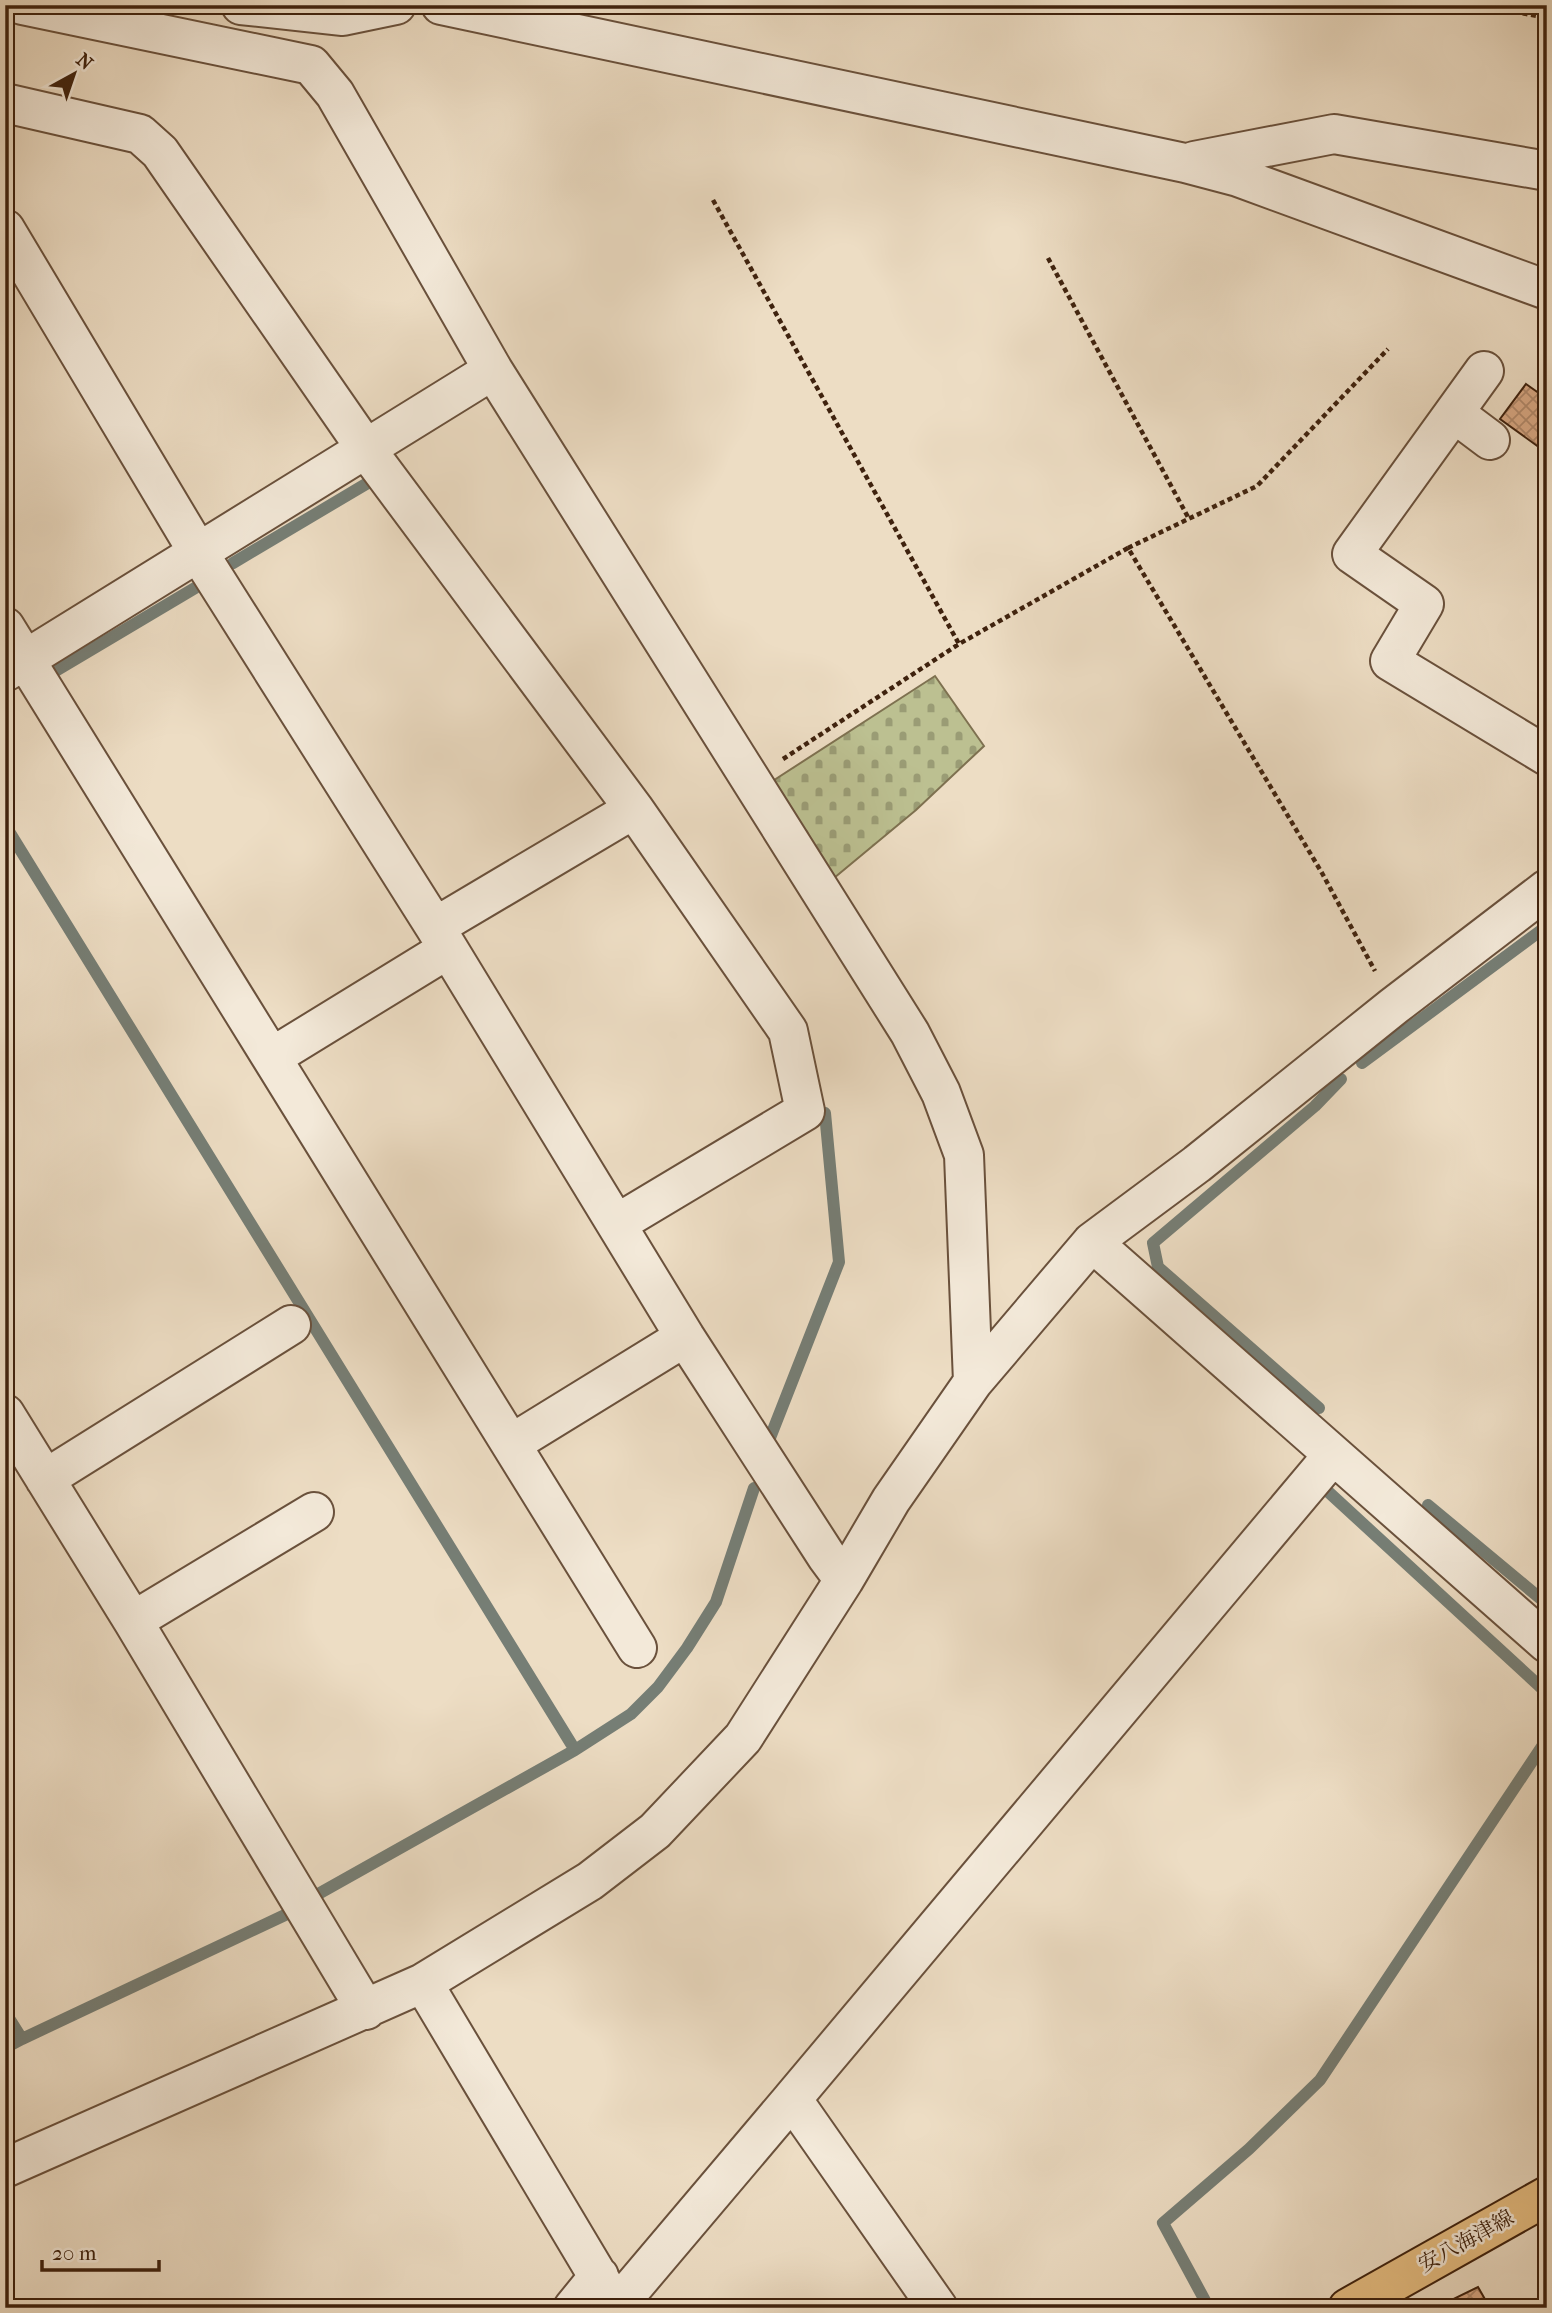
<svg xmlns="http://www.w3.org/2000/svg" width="1552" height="2313" viewBox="0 0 1552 2313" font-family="'IM FELL French Canon','Noto Serif JP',serif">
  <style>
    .cemetery { fill: url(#cemetery-stones); stroke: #7e7150; stroke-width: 2 }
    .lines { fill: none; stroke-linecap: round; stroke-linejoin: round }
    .stream { stroke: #767e75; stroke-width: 12 }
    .building { fill: url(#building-cross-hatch); stroke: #3f220e; stroke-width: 2 }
    .minor-casing { stroke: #6a513c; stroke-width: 42 }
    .major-casing { stroke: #3f220e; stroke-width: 42 }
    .path { stroke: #3f220e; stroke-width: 4.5; stroke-dasharray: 5 3.5; stroke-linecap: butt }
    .minor { stroke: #f3e9d9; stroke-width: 38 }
    .major { stroke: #e6be82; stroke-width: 38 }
    .labels { text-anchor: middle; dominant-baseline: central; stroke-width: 5; stroke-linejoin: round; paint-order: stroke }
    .street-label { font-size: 21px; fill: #3f220e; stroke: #f3e9d9 }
  </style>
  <defs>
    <pattern id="cemetery-stones" width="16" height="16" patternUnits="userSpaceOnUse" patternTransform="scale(1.75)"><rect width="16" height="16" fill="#bcc091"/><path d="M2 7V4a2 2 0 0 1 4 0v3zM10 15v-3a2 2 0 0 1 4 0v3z" fill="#9a9c75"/></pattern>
    <pattern id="building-cross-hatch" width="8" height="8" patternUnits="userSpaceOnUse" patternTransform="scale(1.75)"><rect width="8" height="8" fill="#d9a985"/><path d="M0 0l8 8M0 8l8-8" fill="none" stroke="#b1896b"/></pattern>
  </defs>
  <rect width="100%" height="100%" fill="#edddc4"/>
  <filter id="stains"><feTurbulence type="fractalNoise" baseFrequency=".00286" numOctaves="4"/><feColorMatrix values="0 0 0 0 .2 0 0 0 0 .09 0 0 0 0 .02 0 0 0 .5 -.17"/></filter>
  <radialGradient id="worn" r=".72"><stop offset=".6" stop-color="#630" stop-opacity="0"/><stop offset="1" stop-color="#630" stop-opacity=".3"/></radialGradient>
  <path class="cemetery" d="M935,676L984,746L916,810L828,883L768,784Z"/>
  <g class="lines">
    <path class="stream" d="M233,563L366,484
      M52,673L195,588
      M5,825L575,1750
      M1362,1063L1547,926
      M1319,1408L1158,1267L1153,1243L1315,1106L1341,1079
      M768,1443L839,1262L825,1113
      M1323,1487L1547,1693
      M1428,1505L1547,1604
      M320,1893L575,1750L631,1714L658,1687L687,1648L716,1602L754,1488
      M5,2012L22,2039L5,2048
      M22,2039L285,1915
      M1209,2308L1163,2223L1249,2149L1320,2080L1547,1739"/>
  </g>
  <path class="building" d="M1526,384L1543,396L1547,393V453L1500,419Z
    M1478,2287L1490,2308H1446L1443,2304Z"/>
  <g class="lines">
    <g class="minor-casing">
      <path id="minor" d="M22,5L311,65L335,94L493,370
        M241,5L343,16L396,5
        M441,5L1185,163L1238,177L1547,290
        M5,103L140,134L160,152L366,449L634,809L788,1031L805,1111L618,1223
        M1194,161L1334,134L1547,171
        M5,229L198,552L435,927L685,1337L827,1557L844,1580
        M1484,371L1352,554L1424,604L1390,661L1547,756
        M1454,413L1490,440
        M5,627L637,1648
        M5,672L493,370L910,1033L941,1093L964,1155L973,1382
        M435,927L634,809
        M272,1057L448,949
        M1092,1242L1547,1643
        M5,1414L133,1621L366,2010
        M511,1444L685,1337
        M45,1479L291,1325
        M133,1621L314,1512
        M423,1983L617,2308
        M792,2099L1333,1455
        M5,2168L423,1983L590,1881L655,1831L743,1738L844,1580L891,1500L973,1382L1092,1242L1197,1164L1394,1006L1547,889
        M616,2307L792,2099L938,2308
        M573,2308L599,2276"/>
    </g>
    <g class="major-casing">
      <path id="major" d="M1348,2308L1547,2196"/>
    </g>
    <path class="path" d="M1481,5L1547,18
      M713,200L959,644
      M1048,258L1189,519
      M1128,548L1257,486L1388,349
      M783,759L959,644L1128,548L1322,873L1375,971"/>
    <use href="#minor" class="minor"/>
    <use href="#major" class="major"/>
  </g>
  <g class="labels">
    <g class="street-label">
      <text transform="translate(1466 2241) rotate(-29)">安八海津線</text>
    </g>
  </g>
  <rect width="1552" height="2313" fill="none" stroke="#edddc4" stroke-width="28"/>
  <rect x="7" y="7" width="1538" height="2299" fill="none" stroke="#3f220e" stroke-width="3.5"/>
  <rect x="14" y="14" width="1524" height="2285" fill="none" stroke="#3f220e" stroke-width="2"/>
  <g transform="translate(74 74) rotate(40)" stroke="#f3e9d9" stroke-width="5" paint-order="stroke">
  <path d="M0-5L12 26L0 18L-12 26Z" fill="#3f220e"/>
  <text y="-10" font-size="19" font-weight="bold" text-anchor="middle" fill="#3f220e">N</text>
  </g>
  <path d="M42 2260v10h117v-10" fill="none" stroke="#3f220e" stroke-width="3.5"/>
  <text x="52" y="2260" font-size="21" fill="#3f220e" stroke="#f3e9d9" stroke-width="5" paint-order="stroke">20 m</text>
  <rect width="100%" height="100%" filter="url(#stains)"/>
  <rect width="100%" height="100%" fill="url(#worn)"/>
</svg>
